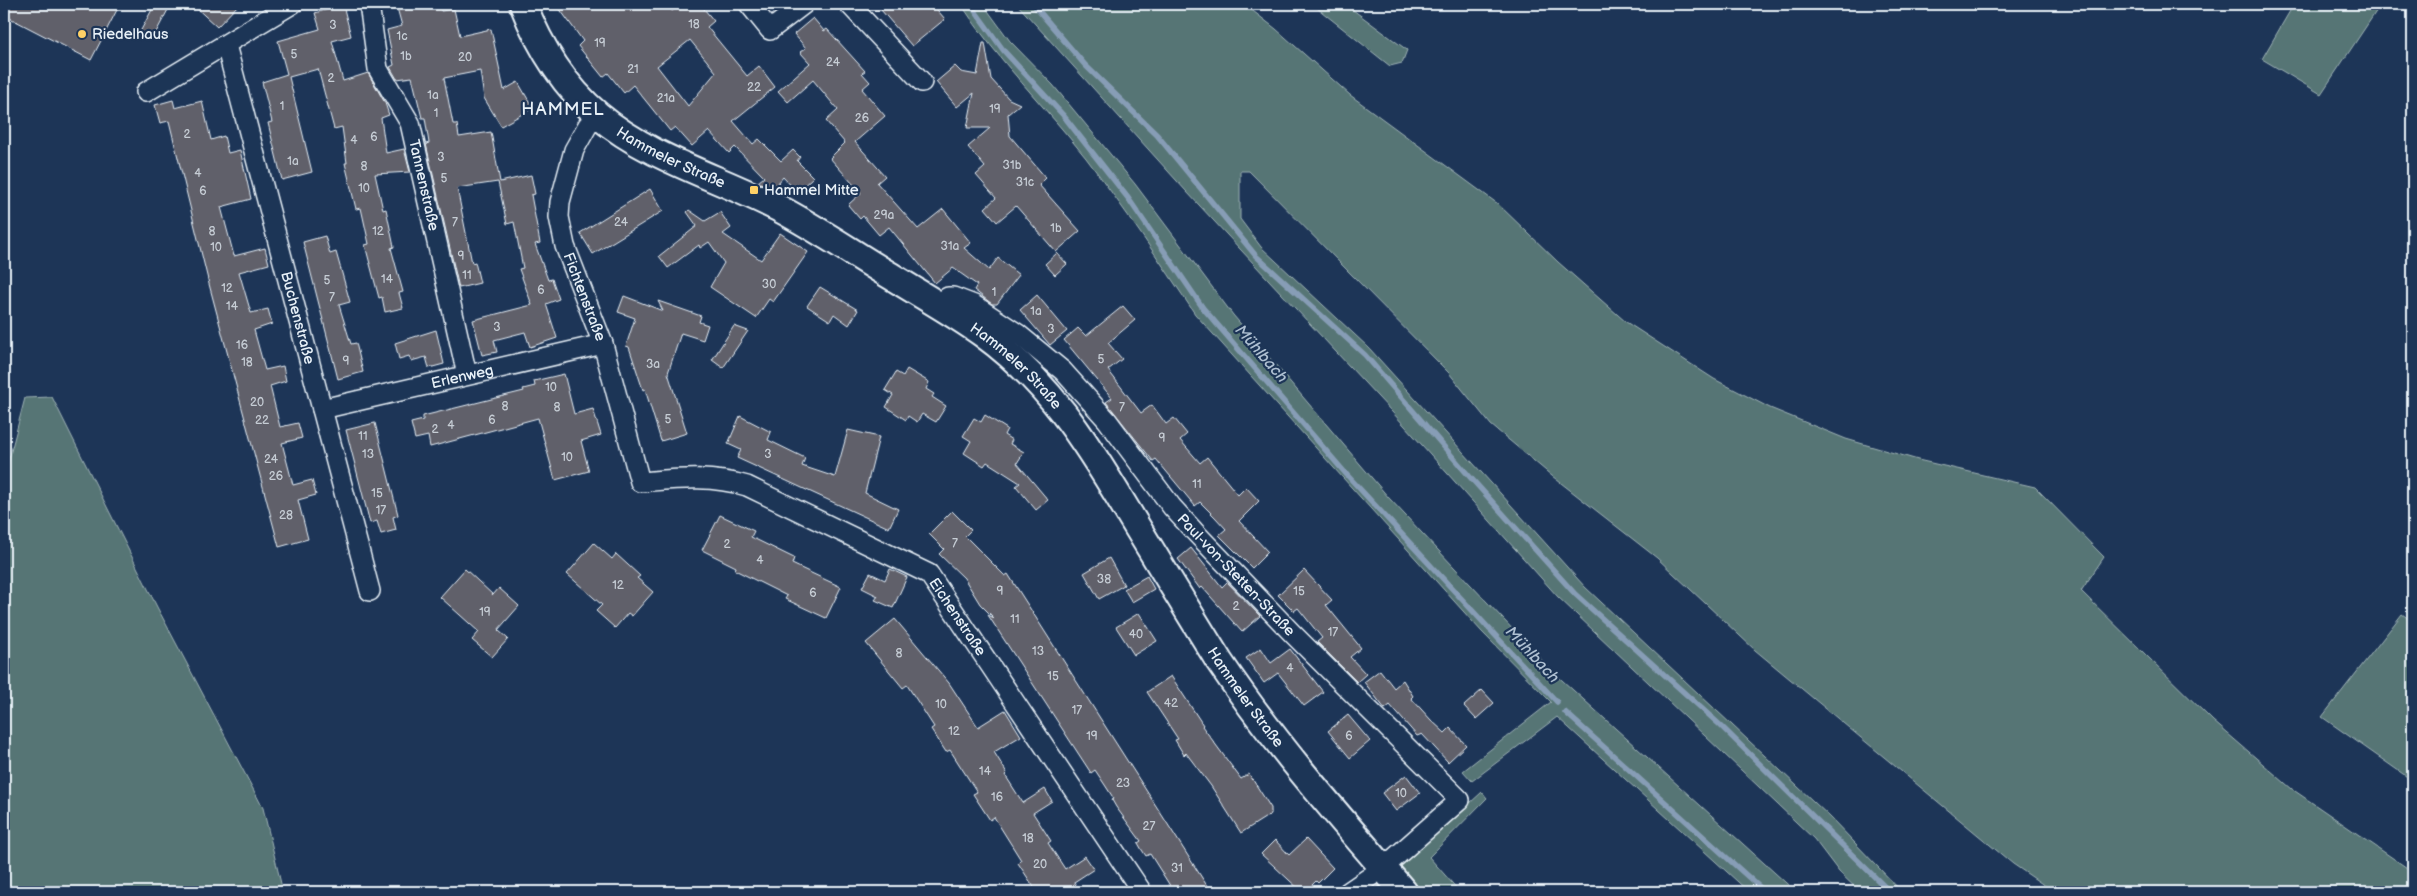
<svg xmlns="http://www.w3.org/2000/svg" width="2417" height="896" viewBox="0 0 2417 896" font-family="'Balsamiq Sans',sans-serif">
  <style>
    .green { fill: #567574; stroke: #9fb3b6 }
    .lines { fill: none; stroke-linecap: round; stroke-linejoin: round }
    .stream { stroke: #879db6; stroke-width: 5.5 }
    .building { fill: #61606b; stroke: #e8f1f8; fill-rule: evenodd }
    .street-casing { stroke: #e8f1f8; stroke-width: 22 }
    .secondary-casing { stroke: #e8f1f8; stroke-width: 30 }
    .street { stroke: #1d3557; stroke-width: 19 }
    .secondary { stroke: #1d3557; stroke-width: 26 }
    .poi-dot { fill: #ffd166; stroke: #1d3557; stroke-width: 2 }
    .labels { text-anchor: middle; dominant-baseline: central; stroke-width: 4.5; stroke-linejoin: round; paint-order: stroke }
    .number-label { font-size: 12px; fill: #c6cdd5 }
    .poi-label { font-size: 15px; fill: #e8f1f8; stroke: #1d3557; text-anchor: start }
    .street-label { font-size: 15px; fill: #e8f1f8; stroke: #1d3557 }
    .water-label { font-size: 16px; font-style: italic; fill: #afc0d2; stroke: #1d3557 }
    .quarter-label { font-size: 18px; letter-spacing: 1px; fill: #e8f1f8; stroke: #1d3557 }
  </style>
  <rect width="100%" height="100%" fill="#1d3557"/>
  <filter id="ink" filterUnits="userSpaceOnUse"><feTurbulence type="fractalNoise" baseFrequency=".02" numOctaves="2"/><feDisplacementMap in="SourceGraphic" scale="10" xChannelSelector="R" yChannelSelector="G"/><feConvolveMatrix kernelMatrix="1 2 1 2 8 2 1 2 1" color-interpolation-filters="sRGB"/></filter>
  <g filter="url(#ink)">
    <path class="green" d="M961,4H983L1010,41L1053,85L1135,184L1233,315L1389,498L1552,671L1796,892H1749L1557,717L1472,781L1463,771L1551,702L1482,632L1195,314C1160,261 1124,208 1086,158C1045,106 997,60 961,4Z
      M1017,4H1244L1276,29L1350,95L1498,204L1558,262L1626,322L1714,379L1770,408L1846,439L1918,460L2035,487L2104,557L2081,591L2213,721L2292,789L2413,872V892H2054L2013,864L1755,650L1657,558L1552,476L1491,425L1449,373L1249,171H1240V219L1261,247L1369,348L1585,587L1830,817L1902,892H1860L1839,872L1814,839L1558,597L1405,426L1186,191Z
      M1312,4H1345L1407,50L1402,63L1390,66Z
      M2294,4H2381L2321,94L2262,59Z
      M52,397L157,607L263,808L283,892H4V478L25,398Z
      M2402,614L2413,622V781L2322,717Z
      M1482,792L1487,798L1429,857L1460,892H1373Z"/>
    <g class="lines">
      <path class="stream" d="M970,4L1004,51L1063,115L1128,198L1203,308L1347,475L1557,702
        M1033,4L1085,65L1157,135L1256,256L1365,355L1470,477L1575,594L1720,725L1890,892
        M1565,712L1765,892"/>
    </g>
    <path class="building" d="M4,4H120L91,60L4,15Z
      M155,4H171L153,38L140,32Z
      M192,4H239L217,27Z
      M396,4H440L441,11L454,9L460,36L491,29L504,90L518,82L533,108L501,126L484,98L480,71L444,78L453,124H457L459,137L491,132L500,182L531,175L535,194L531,195L540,243L535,244L548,280L552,279L559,299L546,304L557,338L530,347L525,332L494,340L497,352L482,355L473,320L532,305L519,269L523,268L514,222L507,224L498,182L457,188L472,263L475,262L480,283L459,288L426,144L429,143L425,118H422L412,77L397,79L390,67L394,65L387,30L402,26Z
      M556,4H667L672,11L681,4H700L714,21L707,27L747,76L759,66L775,87L733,121L753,144L759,139L781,161L793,150L800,157L797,161L813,177L797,192L783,177L773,189L758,182L764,177L735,147L729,153L709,131L692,146L675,127L670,131L633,85L624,93L608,73L603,77L578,46L583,41ZM690,40L716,72L688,106L657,66Z
      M888,4H932L945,19L912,46L881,10Z
      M343,5L351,36L332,41L343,81L368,73L385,103L389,115L381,118L386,153L404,149L410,172L375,174L383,210L386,209L394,247L391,248L403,292L399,293L403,308L385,312L382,297L379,298L365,245L369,244L361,208L356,209L345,163H347L342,127L334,129L318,69L289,77L312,172L282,180L268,123L272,122L262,82L287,74L278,41L320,29L315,13Z
      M813,18L824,31L827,29L865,71L862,73L870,82L862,89L885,116L855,142L885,176L877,183L918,229L943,209L971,243L964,248L989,270L998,258L1019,275L997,304H992L974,290L977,285L953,268L935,283L889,227L879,235L863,216L860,219L848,205L861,193L830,158L845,143L826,121L838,110L813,80L788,102L778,91L810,63L800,52L806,48L794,34Z
      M983,43H985L991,79L1009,99L1020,104L1008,114L1010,136L1046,178L1039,185L1080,231L1056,252L1016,206L997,222L985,208L996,198L976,175L985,167L968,147L990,128H967L974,93L957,107L936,82L955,66L961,72L977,75Z
      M173,100L175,108L202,101L211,140L224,136L228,153L240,150L251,199L221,207L234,256L265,248L269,264L239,272L251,313L268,309L272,324L254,330L265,370L283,366L286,381L270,386L280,427L298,423L302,438L282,443L293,485L312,480L316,495L298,500L308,539L279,547L209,284L169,121L160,123L155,105Z
      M650,189L663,211L593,254L580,233Z
      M689,210L705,221L720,212L731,228L723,234L761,260L780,233L808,252L773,302L769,299L756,318L710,287L724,263L709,242L700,248L699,245L668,268L659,256L697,226L687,212Z
      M325,236L330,254L336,252L350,302L339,305L351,344L356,343L363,372L338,379L303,242Z
      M1057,253L1067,264L1055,275L1045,264Z
      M820,287L858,310L849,325L834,314L830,321L807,306Z
      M1037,295L1067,331L1050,345L1020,310Z
      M624,296L663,311L658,301L701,316L699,322L708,325L703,340L681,333L668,373L687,433L661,441L645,389L643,390L629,347L626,346L635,318L618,312Z
      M1123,306L1135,320L1108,343L1122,359L1108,370L1141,413L1152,405L1166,424L1174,418L1187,434L1180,440L1200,463L1207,457L1238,495L1246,487L1259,501L1239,521L1268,552L1252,568L1219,535L1226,529L1215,517L1200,502L1195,506L1156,459L1153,461L1106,402L1112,398L1064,340L1078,328L1086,336Z
      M734,326L748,331L723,368L712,360Z
      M436,330L444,364L429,368L426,357L411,361L409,356L399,359L395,343Z
      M907,369L929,382L926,389L934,394L932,397L946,406L936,422L922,414L917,422L908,416L906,420L886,407L893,395L885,390L896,372L903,376Z
      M564,374L574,414L593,409L601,435L581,441L589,471L555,480L538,418L430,447L428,436L415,439L411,423L423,420V416L524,391L523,389L535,386L534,381Z
      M985,415L1007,429L1004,435L1012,440L1010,444L1024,452L1017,463L1048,500L1036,510L1016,486L1020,483L987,462L984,466L964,453L971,441L963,436L974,418L981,422Z
      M740,416L771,432L768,440L805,458L802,466L835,477L848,430L879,437L865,493L898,509L889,528L737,458L741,450L728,444Z
      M375,423L398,515L393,517L396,530L381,534L377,521L370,523L346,430Z
      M952,511L971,530L965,536L1005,576L1008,574L1211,892H1174L1150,854L1146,856L1142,850L1138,843L1141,841L1116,807L1112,800L1114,799L1105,785L1095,770L1091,773L988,615L994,618L980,604L964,578L939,554L944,549L929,534Z
      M720,515L754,531L751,537L794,558L792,564L841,587L826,618L785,599L787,596L735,570L736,567L702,550Z
      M594,543L612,559L616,554L640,576L637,578L653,592L632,616L628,613L615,628L596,611L602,605L567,574Z
      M1191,548L1222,587L1227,582L1260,616L1242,632L1202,587L1200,589L1178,559Z
      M1109,558L1124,585L1099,599L1084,573Z
      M465,569L493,595L499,588L519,606L498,630L508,639L492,657L472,640L479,632L440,597Z
      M890,569L907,577L893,608L875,600L878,596L862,588L870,573L885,580Z
      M1304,570L1332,600L1326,605L1361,648L1350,657L1366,674L1357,682L1317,642L1322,638L1298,608L1294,611L1278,595Z
      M1147,576L1154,589L1132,602L1124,589Z
      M1139,613L1157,641L1134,655L1116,627Z
      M895,619L949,683L978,727L1005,710L1021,736L994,752L1007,773L1005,775L1023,803L1045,789L1052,801L1033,813L1051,841L1048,843L1065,869L1085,856L1094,869L1074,882L1080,892H1037L1018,863L1021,860L994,817L990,820L973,794L977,792L950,750L946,752L931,729L934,727L907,685L903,688L866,643Z
      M1261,648L1271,663L1290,649L1323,692L1304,706L1278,673L1264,683L1246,658Z
      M1380,670L1394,688L1403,680L1413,696L1411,698L1431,720L1445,733L1450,728L1466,745L1448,762L1422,734L1417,736L1390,705L1385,709L1364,682Z
      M1171,676L1203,725L1202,726L1241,779L1249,774L1271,808V814L1241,833L1211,786L1186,753L1184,755L1175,740L1178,739L1147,692Z
      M1482,690L1494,703L1476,719L1464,706Z
      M1348,715L1370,741L1350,758L1328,731Z
      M1406,775L1420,793L1396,811L1382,793Z
      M1306,839L1333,868L1318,883L1316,881L1305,892H1302L1261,854L1275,840L1289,855Z"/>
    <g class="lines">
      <g class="street-casing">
        <g id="street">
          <path id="s1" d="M369,4L378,69L410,123L467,375"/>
          <path d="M749,4L770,30L804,4"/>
          <path d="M849,4L922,82"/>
          <path id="s2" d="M226,45L370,591"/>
          <path d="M146,92L292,4"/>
          <path id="s3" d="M597,115L588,125L574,150L560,202L559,217L565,246L603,344L640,482C678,479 709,475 747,486L929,574L1142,892"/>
          <path id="s4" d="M937,305L948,297H953L974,305L1018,334L1063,371L1107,420L1172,507L1194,531L1293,634L1460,800L1383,868L1348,892"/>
          <path id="s5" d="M322,409L603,344"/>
        </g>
      </g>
      <g class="secondary-casing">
        <g id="secondary">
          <path id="s6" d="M523,4C539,45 564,86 598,115C650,159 721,178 780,209C818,229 854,254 891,276C921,295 954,313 983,334C1048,381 1085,440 1125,507C1156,558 1187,610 1219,661C1274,743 1340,818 1404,892"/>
        </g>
      </g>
      <use href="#street" class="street"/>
      <use href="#secondary" class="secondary"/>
    </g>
  </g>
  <g class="poi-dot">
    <circle cx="82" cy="34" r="5"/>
    <rect x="749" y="185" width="10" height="10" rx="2.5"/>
  </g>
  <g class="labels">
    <g class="number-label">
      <text x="694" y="24">18</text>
      <text x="333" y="25">3</text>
      <text x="402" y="36">1c</text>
      <text x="600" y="43">19</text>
      <text x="294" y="54">5</text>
      <text x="406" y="56">1b</text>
      <text x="465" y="57">20</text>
      <text x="833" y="62">24</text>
      <text x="633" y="69">21</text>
      <text x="331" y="78">2</text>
      <text x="754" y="87">22</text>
      <text x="433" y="95">1a</text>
      <text x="666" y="98">21a</text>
      <text x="282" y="106">1</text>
      <text x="995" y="109">19</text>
      <text x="436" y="113">1</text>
      <text x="862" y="118">26</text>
      <text x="187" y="134">2</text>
      <text x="374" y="137">6</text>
      <text x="354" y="140">4</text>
      <text x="441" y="157">3</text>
      <text x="293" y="161">1a</text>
      <text x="1012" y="165">31b</text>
      <text x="364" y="166">8</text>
      <text x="198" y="173">4</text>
      <text x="444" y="178">5</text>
      <text x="1025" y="182">31c</text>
      <text x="364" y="188">10</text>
      <text x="203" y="191">6</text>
      <text x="884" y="215">29a</text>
      <text x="455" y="222">7</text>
      <text x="621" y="222">24</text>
      <text x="1056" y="228">1b</text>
      <text x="212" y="231">8</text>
      <text x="378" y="231">12</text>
      <text x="950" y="246">31a</text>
      <text x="216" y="247">10</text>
      <text x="461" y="256">9</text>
      <text x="467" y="275">11</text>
      <text x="387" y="279">14</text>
      <text x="327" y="280">5</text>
      <text x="769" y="284">30</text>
      <text x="227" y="288">12</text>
      <text x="541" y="290">6</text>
      <text x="994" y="292">1</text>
      <text x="332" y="297">7</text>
      <text x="232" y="306">14</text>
      <text x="1036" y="311">1a</text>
      <text x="497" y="327">3</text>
      <text x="1051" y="329">3</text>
      <text x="242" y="345">16</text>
      <text x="1101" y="359">5</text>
      <text x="346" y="361">9</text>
      <text x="247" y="362">18</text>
      <text x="653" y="364">3a</text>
      <text x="551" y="387">10</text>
      <text x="257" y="402">20</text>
      <text x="505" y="406">8</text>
      <text x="557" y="407">8</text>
      <text x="1122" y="407">7</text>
      <text x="668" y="419">5</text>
      <text x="262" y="420">22</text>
      <text x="492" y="420">6</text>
      <text x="451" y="425">4</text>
      <text x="435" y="429">2</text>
      <text x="363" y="436">11</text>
      <text x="1162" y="438">9</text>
      <text x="368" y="454">13</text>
      <text x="768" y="454">3</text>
      <text x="567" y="457">10</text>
      <text x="271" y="459">24</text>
      <text x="276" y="476">26</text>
      <text x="1197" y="484">11</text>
      <text x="377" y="493">15</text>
      <text x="381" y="510">17</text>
      <text x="286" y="515">28</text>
      <text x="955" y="543">7</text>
      <text x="727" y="544">2</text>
      <text x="760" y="560">4</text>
      <text x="1104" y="579">38</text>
      <text x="618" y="585">12</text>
      <text x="1000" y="591">9</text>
      <text x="1299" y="591">15</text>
      <text x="813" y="593">6</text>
      <text x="1236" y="606">2</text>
      <text x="485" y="612">19</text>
      <text x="1015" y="619">11</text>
      <text x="1333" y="632">17</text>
      <text x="1136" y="634">40</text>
      <text x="1038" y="651">13</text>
      <text x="899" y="653">8</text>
      <text x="1290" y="668">4</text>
      <text x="1053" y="676">15</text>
      <text x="1171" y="703">42</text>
      <text x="941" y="704">10</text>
      <text x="1077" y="710">17</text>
      <text x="954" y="731">12</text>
      <text x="1092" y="736">19</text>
      <text x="1349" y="736">6</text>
      <text x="985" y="771">14</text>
      <text x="1123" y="783">23</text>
      <text x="1401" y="793">10</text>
      <text x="997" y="797">16</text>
      <text x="1149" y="826">27</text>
      <text x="1028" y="838">18</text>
      <text x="1040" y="864">20</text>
      <text x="1177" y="868">31</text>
    </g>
    <g class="poi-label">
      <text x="92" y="34">Riedelhaus</text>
      <text x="764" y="190">Hammel Mitte</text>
    </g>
    <g class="street-label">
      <text stroke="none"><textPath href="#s6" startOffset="220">Hammeler Straße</textPath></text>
      <text stroke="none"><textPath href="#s1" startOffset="192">Tannenstraße</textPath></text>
      <text stroke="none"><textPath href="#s3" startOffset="195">Fichtenstraße</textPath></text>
      <text stroke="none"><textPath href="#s2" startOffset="282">Buchenstraße</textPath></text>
      <text stroke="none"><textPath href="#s6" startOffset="625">Hammeler Straße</textPath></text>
      <text stroke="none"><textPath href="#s5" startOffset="144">Erlenweg</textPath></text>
      <text stroke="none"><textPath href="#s4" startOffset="420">Paul-von-Stetten-Straße</textPath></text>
      <text stroke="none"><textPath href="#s3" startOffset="750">Eichenstraße</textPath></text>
      <text stroke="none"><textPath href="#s6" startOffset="1030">Hammeler Straße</textPath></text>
    </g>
    <g class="water-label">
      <text transform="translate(1261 354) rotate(49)">Mühlbach</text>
      <text transform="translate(1532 655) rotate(47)">Mühlbach</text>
    </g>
    <g class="quarter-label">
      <text x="563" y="109">HAMMEL</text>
    </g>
  </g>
  <rect width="2417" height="896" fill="none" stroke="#1d3557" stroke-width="20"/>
  <rect x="10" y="10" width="2397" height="876" fill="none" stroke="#e8f1f8" stroke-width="2" filter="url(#ink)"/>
</svg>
